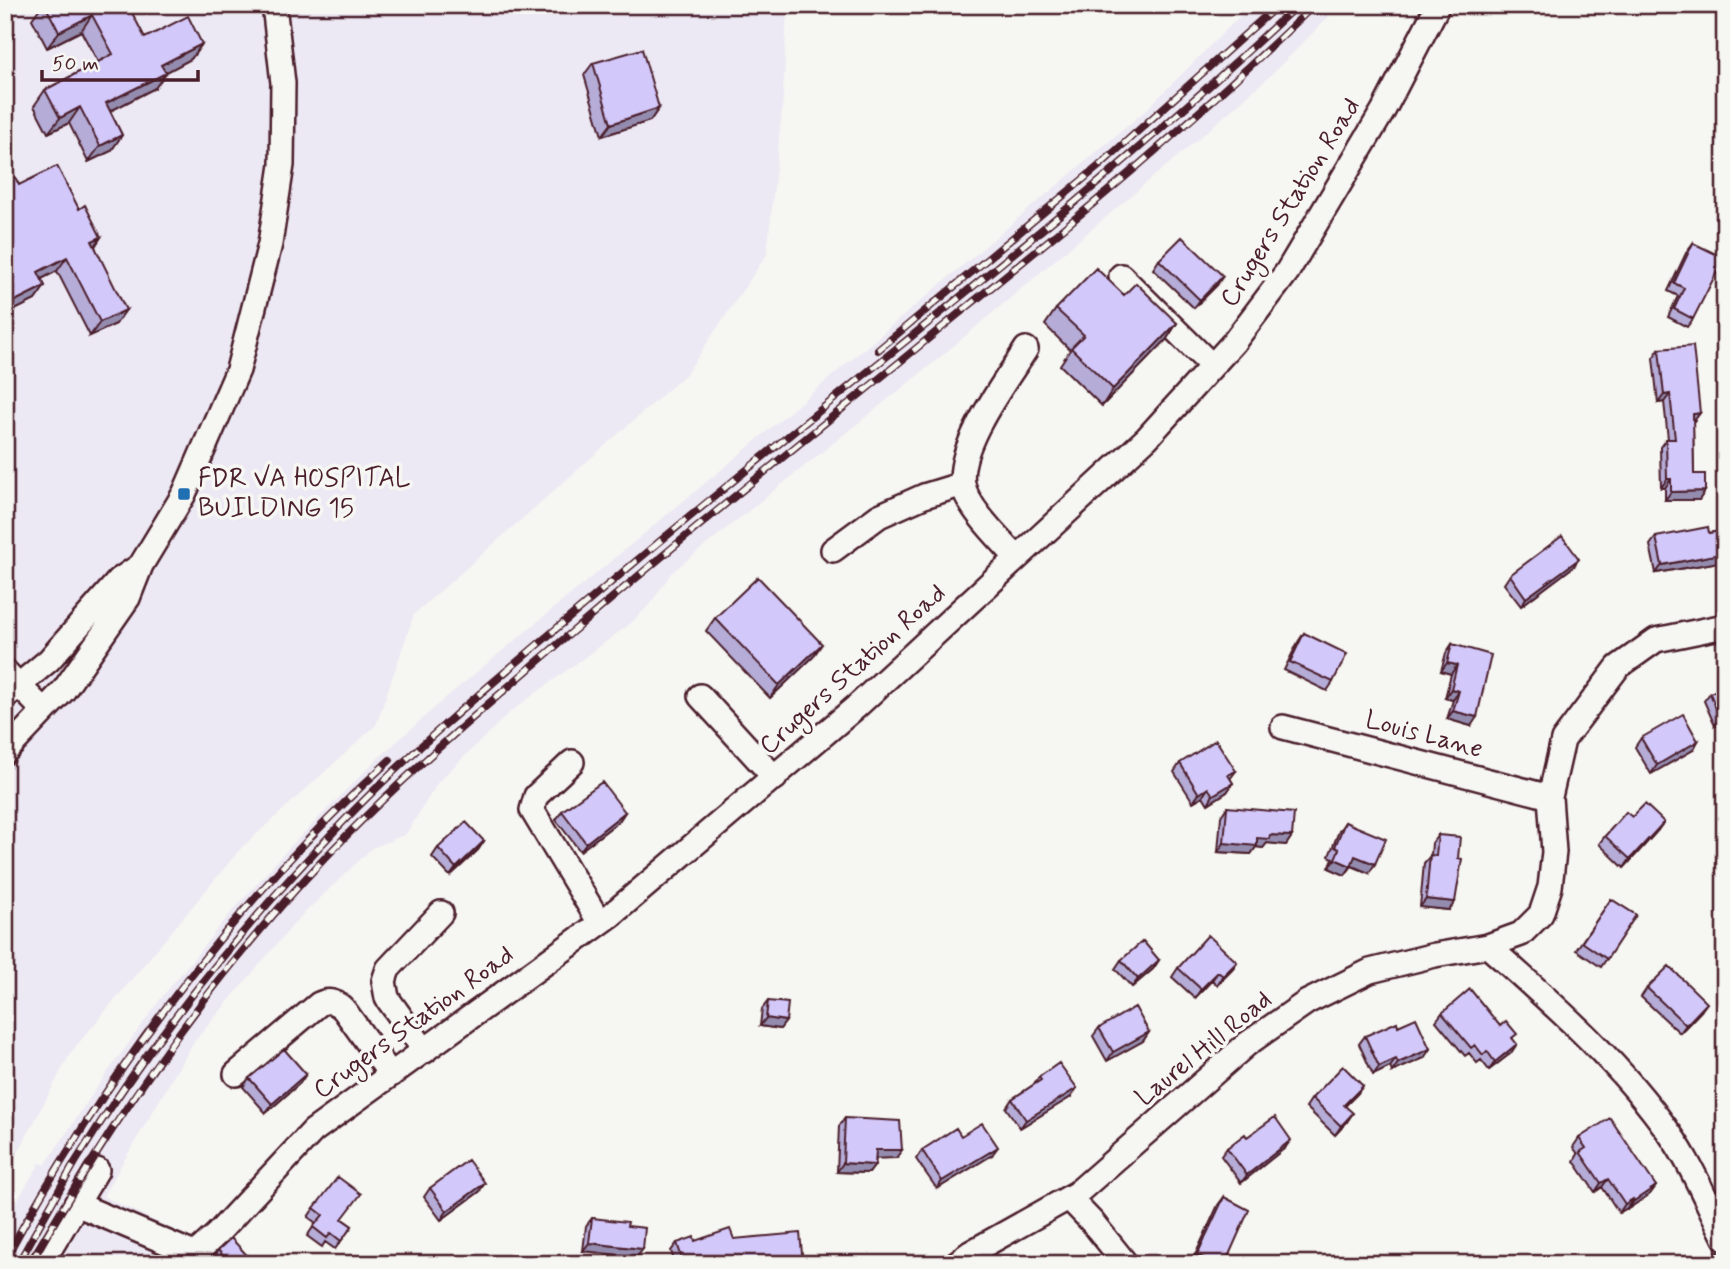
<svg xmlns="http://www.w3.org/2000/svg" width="1730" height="1269" viewBox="0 0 1730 1269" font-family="Mynerve,sans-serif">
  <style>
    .built { fill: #ece8f4 }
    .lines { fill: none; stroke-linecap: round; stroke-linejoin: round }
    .minor-casing { stroke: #4a1f2b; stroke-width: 28 }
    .minor { stroke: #f6f6f2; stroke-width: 23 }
    .rail-casing { stroke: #4a1f2b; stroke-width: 8 }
    .rail { stroke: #f6f6f2; stroke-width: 5; stroke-dasharray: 16; stroke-linecap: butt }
    .wall { fill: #b5acd7; stroke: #4a1f2b; stroke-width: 2 }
    .shaded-wall { fill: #948caf; stroke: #4a1f2b; stroke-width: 2 }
    .building { fill: #d3c8fa; stroke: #4a1f2b; stroke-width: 2 }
    .poi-dot { fill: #1f6fb2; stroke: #f6f6f2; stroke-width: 2.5 }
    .labels { text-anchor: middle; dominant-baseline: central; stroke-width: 7; stroke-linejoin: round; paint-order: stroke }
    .street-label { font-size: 26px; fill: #4a1f2b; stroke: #f6f6f2 }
    .poi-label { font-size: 26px; fill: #4a1f2b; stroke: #f6f6f2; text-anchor: start }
  </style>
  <rect width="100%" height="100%" fill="#f6f6f2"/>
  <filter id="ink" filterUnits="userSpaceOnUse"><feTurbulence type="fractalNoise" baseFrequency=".0143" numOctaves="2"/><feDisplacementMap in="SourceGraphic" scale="14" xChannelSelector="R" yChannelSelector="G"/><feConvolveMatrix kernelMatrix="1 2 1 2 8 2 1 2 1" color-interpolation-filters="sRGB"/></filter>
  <g filter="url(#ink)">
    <path class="built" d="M5,5H787L783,99L767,254L686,374L414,614L376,725L241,848L71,1052L5,1177Z
      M1251,5H1340L1271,75L1198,139L938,359L671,573L651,603L631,623L510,712L438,782L406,834L372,848L298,919L193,1043L103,1196L188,1237L159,1264H5V1221L40,1163L45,1165L102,1080L162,997L229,915L285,852L373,763L448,696L726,466L1145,111Z"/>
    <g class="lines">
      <g class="minor-casing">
        <path id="minor" d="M1121,276L1212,366
          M833,550L879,516L924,496L963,484
          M1017,558C1001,540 967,508 963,484C956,446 1006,381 1026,349
          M5,671L44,711
          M700,696L775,778
          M5,697L49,660L119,580L141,565
          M1283,727L1550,797
          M5,752L64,690L128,598L141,565L184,494L238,370L270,244L282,165L283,83L274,5
          M572,762L536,796L532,810L600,923
          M1488,946C1554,1005 1619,1061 1670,1134C1692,1165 1707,1203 1725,1238
          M425,1051L387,998L384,981L388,969L441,913
          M236,1074L319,1004C329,999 338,1002 345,1011L391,1075
          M1069,1198L1093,1223L1126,1264
          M76,1204L194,1254
          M41,1264L97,1170
          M184,1264L217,1234L313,1131L610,916L856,707L1147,438L1234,342L1287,272L1383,111L1438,5
          M955,1264L970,1253L1077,1193L1247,1044L1307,1002L1370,971L1435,955L1488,946L1521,934L1541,914L1550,887L1554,852L1550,797L1563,740L1618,667L1656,640L1725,626"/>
      </g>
      <use href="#minor" class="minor"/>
      <g class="rail-casing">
        <path id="rail" d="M878,350L1099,166L1278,5
          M5,1259C105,1076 235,900 390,760
          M18,1264C37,1229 56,1195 76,1161C151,1040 241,928 339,826C416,745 503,674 589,601C823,401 1073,218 1297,5
          M30,1264C113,1119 208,981 323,860C404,774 495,698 585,621C707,517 833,417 957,315C1080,216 1201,116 1314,5"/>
      </g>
      <use href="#rail" class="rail"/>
    </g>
    <path class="wall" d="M42,5H136L131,12L145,38L202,44L191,59L166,72L155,88L110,111L122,135L111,151L88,162L69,123L48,133L34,106L45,90L98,62L81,31L47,48L32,19Z
      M593,63L659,108L650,121L602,136L584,75Z
      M5,180L79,209L101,237L95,246L116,324L90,336L57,271L41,279L45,286L35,300L5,315Z
      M1693,243V319L1687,327L1668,317L1678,296L1668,291L1687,251Z
      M1159,260L1217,285L1194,308L1153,269Z
      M1124,295L1177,323L1166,340L1102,406L1060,365L1070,350L1045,325L1056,309Z
      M1659,349L1700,413L1693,422L1694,474L1705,491L1699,500H1665V488H1661L1660,447L1666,439H1668L1664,402L1658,403L1653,358Z
      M1725,530V561L1656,573L1650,545L1656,537L1709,533Z
      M1573,567L1521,606L1504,584L1510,575Z
      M715,618L813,657L770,698L706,631Z
      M1304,633L1333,682L1327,691L1284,670L1298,642Z
      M1452,644L1471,726L1447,719L1453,700L1445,698L1451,674L1441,671L1446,653Z
      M1725,687V722L1715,726L1704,701L1710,693Z
      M1641,738L1698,741L1693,750L1651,774L1635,747Z
      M1180,763L1236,771L1230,779L1233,783L1227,792L1208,804L1203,796L1193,802L1174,772Z
      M1227,807L1292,836L1286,845L1267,843L1263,848L1256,847L1251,854L1218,852L1221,816Z
      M562,811L625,812L619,821L580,851L556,820Z
      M1632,817L1658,830L1624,868L1599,844L1605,836Z
      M1345,822L1369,873L1352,866L1345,875L1329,868L1333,858L1329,856L1339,831Z
      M1438,835L1449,910L1420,907L1424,863L1431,855L1432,843Z
      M484,841L478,850L450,876L432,857L438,848Z
      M1611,899L1636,915L1601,967L1576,950Z
      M1121,960H1159L1153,969L1132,987L1115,969Z
      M1178,968L1232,970L1217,985L1212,980L1195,998L1172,977Z
      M1647,988L1701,1011L1680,1033L1641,997Z
      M768,1001L786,1021L780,1029L760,1026L762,1009Z
      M1442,1013L1500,1026L1513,1039L1511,1053L1489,1070L1481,1060L1477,1063L1469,1053L1465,1056L1436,1021Z
      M1099,1028L1149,1032L1143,1041L1107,1061L1093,1036Z
      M1365,1036L1424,1058L1392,1072L1390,1067L1373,1075L1359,1044Z
      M306,1074L300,1083L266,1113L243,1087L249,1078Z
      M1039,1077L1071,1097L1020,1128L1006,1108L1012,1099L1033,1085Z
      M1357,1094L1345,1106L1347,1122L1335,1135L1306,1107L1312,1098Z
      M845,1118L896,1158H876L875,1165L869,1173L837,1172L839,1126Z
      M961,1136L992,1155L937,1189L916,1159L922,1150Z
      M1247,1137L1285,1148L1241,1183L1221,1156L1227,1148Z
      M1579,1138L1656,1186L1650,1194L1628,1209L1627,1208L1619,1213L1602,1187L1595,1192L1574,1161L1578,1154L1573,1147Z
      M430,1188L479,1192L441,1220L424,1197Z
      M1224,1197L1225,1264H1191L1218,1205Z
      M314,1208L342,1219L352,1226L335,1249L325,1242L322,1247L307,1236L316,1223L308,1217Z
      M592,1218L627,1226L637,1257L583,1251L586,1226Z
      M734,1239L803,1264H675L671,1251L677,1243L695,1241Z
      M218,1250L255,1264H216L212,1259Z"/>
    <path class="shaded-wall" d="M128,5H136L130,14Z
      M92,15L81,31L47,48L59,32Z
      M202,44L191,59L150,81L161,65Z
      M166,73L155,88L95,119L106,103Z
      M80,107L69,123L48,133L60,118Z
      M659,108L650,121L602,136L611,124Z
      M122,135L111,151L88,162L100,146Z
      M101,237L92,251V241Z
      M67,257L57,271L28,286L38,272Z
      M1223,276L1217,285L1194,308L1200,300Z
      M45,286L35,300L5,315V306Z
      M126,310L116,324L90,336L100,322Z
      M1177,323L1166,340L1102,406L1113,389Z
      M1670,394L1664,402L1658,403L1664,395Z
      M1700,413L1694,421L1687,422L1693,414Z
      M1667,479H1671L1665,488H1661Z
      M1705,491L1699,500H1665L1671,492Z
      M1725,553V561L1656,573L1662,565Z
      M1579,559L1573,567L1521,606L1526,598Z
      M822,644L813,657L770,698L779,685Z
      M1447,663L1457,665L1451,674L1441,671Z
      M1451,689L1459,691L1453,700L1445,698Z
      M1453,711L1477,717L1471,726L1447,719Z
      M1725,716V722L1715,726L1720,718Z
      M1698,741L1693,750L1651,774L1657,765Z
      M1233,783L1227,792L1208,804L1213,795Z
      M1208,788L1203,796L1193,802L1199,794Z
      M625,812L619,821L580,851L586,843Z
      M1664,822L1658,830L1624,868L1630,859Z
      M1270,835L1292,836L1286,845L1267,843L1263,848L1256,847L1251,854L1218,852L1224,843L1257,838Z
      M484,841L478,850L450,876L456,868Z
      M1355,856L1375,864L1369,873L1350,865Z
      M1335,859L1351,866L1345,875L1329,868Z
      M1426,899L1455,902L1449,910L1420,907Z
      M1159,960L1153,969L1132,987L1138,979Z
      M1237,962L1232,970L1217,985L1223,976Z
      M1218,972L1212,980L1195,998L1201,989Z
      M1707,1003L1701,1011L1680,1033L1686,1025Z
      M766,1018L786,1021L780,1029L760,1026Z
      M1149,1032L1143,1041L1107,1061L1113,1052Z
      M1517,1044L1511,1053L1489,1070L1495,1062Z
      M1430,1049L1424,1058L1392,1072L1398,1063Z
      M1396,1059L1390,1067L1373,1075L1379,1067Z
      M306,1074L300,1083L266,1113L272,1104Z
      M1363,1086L1357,1094L1338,1113L1344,1105Z
      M1077,1088L1071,1097L1020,1128L1026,1120Z
      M1353,1113L1347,1122L1335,1135L1341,1126Z
      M1291,1140L1285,1148L1241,1183L1247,1175Z
      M998,1147L992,1155L937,1189L942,1181Z
      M876,1150H902L896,1158L870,1159Z
      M843,1163L875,1165L869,1173L837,1172Z
      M1608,1179L1602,1187L1595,1192L1601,1183Z
      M485,1183L479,1192L441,1220L447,1211Z
      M1656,1186L1650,1194L1628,1209L1634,1201Z
      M1633,1199L1627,1208L1619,1213L1625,1204Z
      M589,1243L643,1249L637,1257L583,1251Z"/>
    <path class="building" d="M45,5H128L145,38L188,16L202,44L161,65L166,73L106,103L122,135L100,146L80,107L60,118L45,90L113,54L92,15L59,32Z
      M642,49L659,108L611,124L593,63Z
      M57,166L79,209L85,205L101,237L92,241L126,310L100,322L67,257L38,272L45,286L5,306V180L14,175L19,185Z
      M1182,237L1223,276L1200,300L1159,260Z
      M1693,243L1724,258L1693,319L1674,309L1684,288L1674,283Z
      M1096,268L1124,295L1136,283L1177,323L1113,389L1071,348L1084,335L1056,309Z
      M1693,346L1700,413L1693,414L1694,474H1705V491L1671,492V479H1667L1666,439H1675L1670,394L1664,395L1659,349Z
      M1708,527L1709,533L1725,530V553L1662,565L1656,537Z
      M1562,536L1579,559L1526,598L1510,575Z
      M758,577L822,644L779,685L715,618Z
      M1304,633L1347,654L1333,682L1290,662Z
      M1452,644L1491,655L1477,717L1453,711L1459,691L1451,689L1457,665L1447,663Z
      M1725,687V716L1720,718L1710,693Z
      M1683,714L1698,741L1657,765L1641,738Z
      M1216,740L1236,771L1228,775L1233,783L1213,795L1208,788L1199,794L1180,763Z
      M602,782L625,812L586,843L562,811Z
      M1645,804L1664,822L1630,859L1605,836L1626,812L1632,817Z
      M1227,807L1294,813L1292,836L1270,835L1269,839L1257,838V846L1224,843Z
      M466,822L484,841L456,868L438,848Z
      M1345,822L1386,839L1375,864L1355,856L1351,866L1335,859L1339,849L1335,847Z
      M1438,835L1460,837L1458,858L1462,859L1455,902L1426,899L1430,855L1436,856Z
      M1611,899L1636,915L1607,959L1582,942Z
      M1208,935L1237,962L1223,976L1218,972L1201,989L1178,968Z
      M1143,941L1159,960L1138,979L1121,960Z
      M1669,966L1707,1003L1686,1025L1647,988Z
      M1470,989L1500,1026L1506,1021L1517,1034L1512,1038L1517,1044L1495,1062L1487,1051L1483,1055L1475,1045L1471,1048L1442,1013Z
      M768,1001L788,1003L786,1021L766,1018Z
      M1135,1007L1149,1032L1113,1052L1099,1028Z
      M1416,1018L1430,1049L1398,1063L1396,1059L1379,1067L1365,1036L1397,1022L1398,1026Z
      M284,1049L306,1074L272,1104L249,1078Z
      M1059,1063L1077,1088L1026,1120L1012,1099L1041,1080L1039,1077Z
      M1343,1066L1363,1086L1344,1105L1353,1113L1341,1126L1312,1098Z
      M1275,1117L1291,1140L1247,1175L1227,1148L1245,1134L1247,1137Z
      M845,1118L900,1121L902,1150H876L875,1165L843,1163Z
      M1610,1118L1656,1186L1634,1201L1633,1199L1625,1204L1608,1179L1601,1183L1580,1152L1586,1148L1579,1138Z
      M982,1123L998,1147L942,1181L922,1150L956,1128L961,1136Z
      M468,1160L485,1183L447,1211L430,1188Z
      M338,1177L361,1194L342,1219L352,1226L341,1241L331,1233L327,1238L313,1227L323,1215L314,1208Z
      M1224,1197L1249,1210L1225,1264H1216L1197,1255Z
      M592,1218L628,1222L627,1226L645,1228L643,1249L589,1243Z
      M730,1229L734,1239L800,1233L803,1264H684L677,1243L694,1237L695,1241Z
      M231,1238L255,1264H230L218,1250Z
      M1718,1251L1725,1259V1264H1702Z
      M550,1259L556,1264H547Z"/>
  </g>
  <rect class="poi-dot" x="177" y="487" width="14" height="14" rx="3.5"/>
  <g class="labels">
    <g class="street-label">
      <text transform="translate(1291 203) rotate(-58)">Crugers Station Road</text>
      <text transform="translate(853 670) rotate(-42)">Crugers Station Road</text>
      <text transform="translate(1424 735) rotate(15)">Louis Lane</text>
      <text transform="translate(414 1023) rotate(-36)">Crugers Station Road</text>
      <text transform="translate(1204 1049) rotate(-39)">Laurel Hill Road</text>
    </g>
    <g class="poi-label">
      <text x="198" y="479">FDR VA HOSPITAL<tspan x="198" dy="30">BUILDING 15</tspan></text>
    </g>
  </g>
  <rect width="1730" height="1269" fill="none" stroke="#f6f6f2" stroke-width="28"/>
  <rect x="14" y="14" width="1702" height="1241" fill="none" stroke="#4a1f2b" stroke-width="2.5" filter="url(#ink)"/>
  <path d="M42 70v10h156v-10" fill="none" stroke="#4a1f2b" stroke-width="3.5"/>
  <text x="52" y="70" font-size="21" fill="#4a1f2b" stroke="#f6f6f2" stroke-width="5" paint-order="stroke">50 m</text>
</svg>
